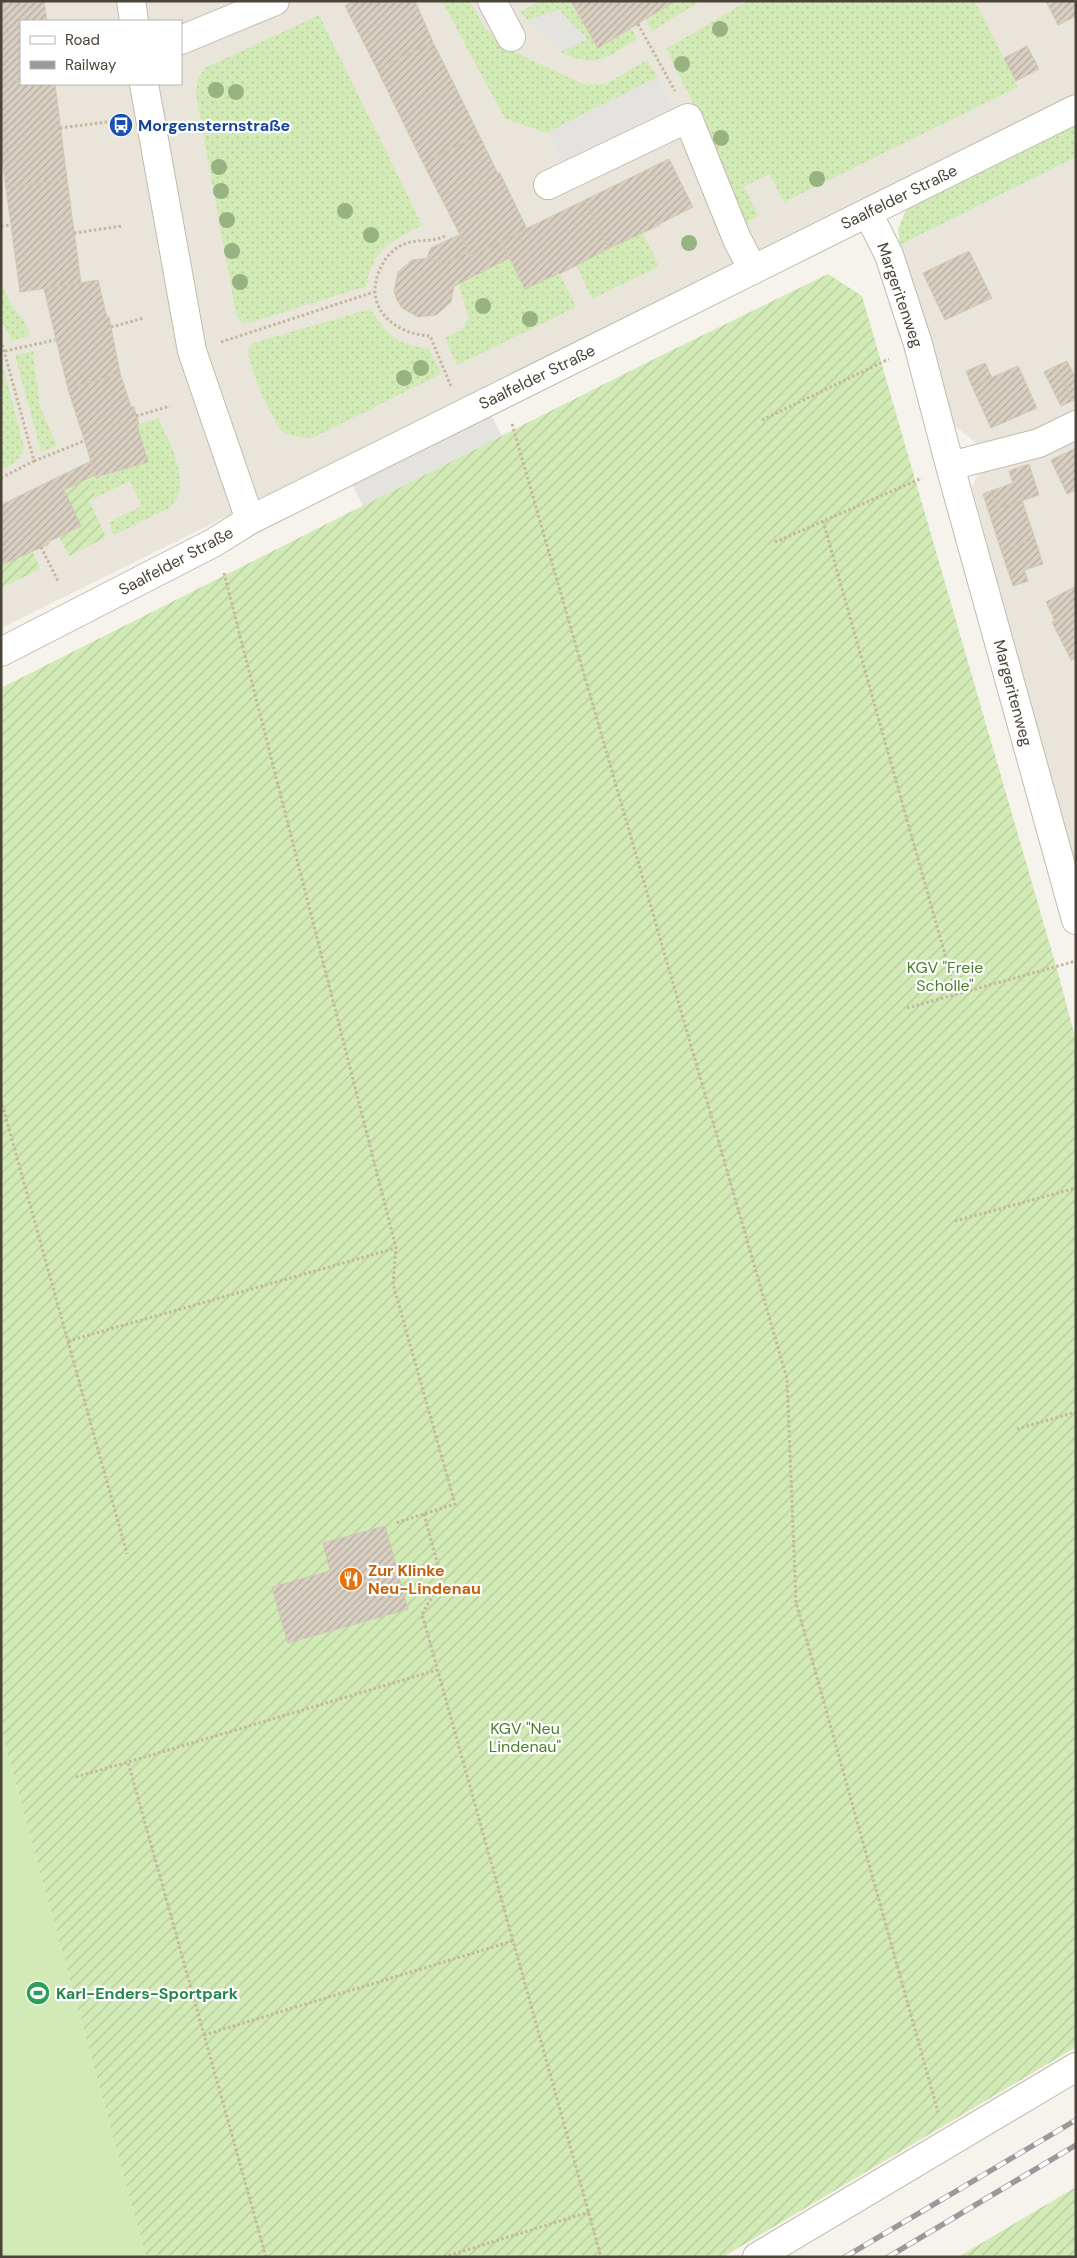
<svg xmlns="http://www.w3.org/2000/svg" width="1077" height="2258" viewBox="0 0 1077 2258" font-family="'DM Sans',sans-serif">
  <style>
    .residential { fill: #eae5da; fill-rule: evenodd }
    .grass { fill: url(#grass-dots) }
    .garden { fill: url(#garden-furrows) }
    .pitch { fill: #d2eab5 }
    .parking { fill: #e5e3e0 }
    .building { fill: url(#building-hatch); stroke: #d3c7b4 }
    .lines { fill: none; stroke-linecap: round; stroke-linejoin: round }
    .minor-casing { stroke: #c2bbae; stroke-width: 30 }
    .path { stroke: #c4b79f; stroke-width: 3; stroke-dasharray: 2.5 2.5; stroke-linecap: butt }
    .minor { stroke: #fff; stroke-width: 28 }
    .rail-casing { stroke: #9a9a9a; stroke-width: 5.5 }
    .rail { stroke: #fff; stroke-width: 4; stroke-dasharray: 11; stroke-linecap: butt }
    .tree { fill: #97b381 }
    .labels { text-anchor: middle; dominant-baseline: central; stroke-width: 4.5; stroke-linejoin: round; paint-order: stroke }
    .transit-label { font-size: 16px; font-weight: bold; fill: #164399; stroke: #fff; text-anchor: start }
    .street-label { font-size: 16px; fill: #4b4439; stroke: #fff }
    .park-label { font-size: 16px; fill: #4a7f2a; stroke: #fff }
    .food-label { font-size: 16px; font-weight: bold; fill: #c56008; stroke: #fff; text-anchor: start }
    .leisure-label { font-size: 16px; font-weight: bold; fill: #27864d; stroke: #fff; text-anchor: start }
  </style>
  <defs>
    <pattern id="grass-dots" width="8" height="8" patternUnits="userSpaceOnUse" patternTransform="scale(1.25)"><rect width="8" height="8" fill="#d2eab5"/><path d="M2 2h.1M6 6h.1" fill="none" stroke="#b6ca9c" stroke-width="1.8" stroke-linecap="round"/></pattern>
    <pattern id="garden-furrows" width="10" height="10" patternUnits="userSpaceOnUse" patternTransform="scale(1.25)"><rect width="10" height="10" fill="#d2eab5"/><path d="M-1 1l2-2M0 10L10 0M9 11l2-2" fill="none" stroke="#b6ca9c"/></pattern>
    <pattern id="building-hatch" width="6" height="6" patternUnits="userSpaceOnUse" patternTransform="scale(1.25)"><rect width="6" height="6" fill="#d8cfc1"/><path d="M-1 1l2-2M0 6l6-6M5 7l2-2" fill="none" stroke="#b1aa9e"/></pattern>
  </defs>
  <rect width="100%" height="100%" fill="#f6f3ec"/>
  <path class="residential" d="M1,1H1076V102L711,277L1,628ZM21,21H181V84H21Z
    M1076,157V875L972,487L981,469L1038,430L977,444L954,425L900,245Z"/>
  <path class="grass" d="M442,1H469L485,28L497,41L514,52L583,84H606L647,60L658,77L547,133L505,119Z
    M539,1H571L598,48L631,28L637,39C603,59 599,69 560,52L587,39L559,10L528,20L520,12Z
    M675,1H701L652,31L646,19Z
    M748,1H975L1018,87L784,202L769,174L744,187L758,215L746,224L699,115L666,49Z
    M319,15L422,225C390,243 374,247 366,286L249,323C241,323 239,320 236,313L196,95L198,79L205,68Z
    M1076,119V157L900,245L898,229L907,207Z
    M642,232L659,266L592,299L576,264Z
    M509,258L525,289L559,273L576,307L457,365L445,338L462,329L469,318L458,283Z
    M1,286H4C7,309 24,311 30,336L12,341L1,321Z
    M370,309C389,337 395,343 429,349L441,374L312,438C303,437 289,437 282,431C273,422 249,366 248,353C248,348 250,346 253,343Z
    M33,351L40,407L57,446L41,452L15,355Z
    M1,358L24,448C19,460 13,465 1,470Z
    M159,418C169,445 195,484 169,508L114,535L109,522L142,506L130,481L97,497L87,479L95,475L96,477L148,462L137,425Z"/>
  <path class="garden" d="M828,274L862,296L1056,966L1076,1040V2047L723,2257H146L1,1730V688L656,358Z
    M87,479L97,497L89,501L106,537L69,556L59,536L81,526L64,490Z
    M32,550L40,569L1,588V565Z
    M1076,2187V2257H958Z"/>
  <path class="pitch" d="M1,1730L146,2257H1Z"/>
  <path class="parking" d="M559,10L587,39L560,52L528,20Z
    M658,77L672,106L561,161L547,133Z
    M490,413L502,436L363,506L351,482Z"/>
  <path class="building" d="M1,1H44L47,21H21V80L1,83Z
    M353,1H415L433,42L377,69L345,6Z
    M571,1H675L598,48Z
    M1046,1H1076V16L1058,25Z
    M433,42L479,135L423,163L377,69Z
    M1027,46L1039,69L1016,81L1004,58Z
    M21,80V84H55L67,179L6,188L1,151V83Z
    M479,135L498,174L500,173L527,229L471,256L423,163Z
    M669,159L693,207L659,224L660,225L609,248L585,200Z
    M67,179L81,283L20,292L6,188Z
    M585,200L609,248L560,274L559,273L525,289L501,241Z
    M461,234L469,252L444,264L427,257L431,248Z
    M501,241L509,258L454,286L451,302L436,315L418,317L402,308L397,300L394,291L398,272L412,260L431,258L444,264L469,252L471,256Z
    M969,251L992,298L945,320L923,273Z
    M98,280L107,318L109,317L120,373L68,389L44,289Z
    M1067,361L1076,379V399L1072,401L1056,366Z
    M985,363L992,378L972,386L966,371Z
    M1018,366L1037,408L991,428L972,386Z
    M1056,366L1072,401L1061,406L1044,372Z
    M120,373L131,407H134L139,424L137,425L148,462L96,477L68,389Z
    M1076,448V490L1067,494L1051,460Z
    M91,461L95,475L64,490L81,526L48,542L49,544L1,565V505Z
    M1029,464L1039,495L997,509L991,491L1013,483L1009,471Z
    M991,491L997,509L1022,500L1035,539L1001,550L983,494Z
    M1035,539L1043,564L1024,570L1028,581L1013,586L1001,550Z
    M1076,586V658L1071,660L1052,622L1055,621L1046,602Z
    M385,1526L408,1609L288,1643L272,1587L330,1571L323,1543Z"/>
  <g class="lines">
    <g class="minor-casing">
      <path id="minor" d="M131,1L134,21
        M492,1L511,37
        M181,40L275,1
        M144,84L192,351L250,520
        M548,185L688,118L737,239L753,270
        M868,213L889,255L918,344L950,466L1076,920
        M950,466L1039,443L1076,425
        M1,652L213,543L250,520L1076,109
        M757,2257L1076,2067"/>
    </g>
    <path class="path" d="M638,24L675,91
      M60,128L107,122
      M1,226L11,225
      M74,233L122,226
      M445,236C427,245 410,235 392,252C385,258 381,266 378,274C365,310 396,334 430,336L451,386
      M111,327L144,318
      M1,340L34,461L1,478
      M221,342L374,292
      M5,351L55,340
      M136,416L170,406
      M762,420L889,359
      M512,424L787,1379L796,1602L938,2112
      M34,461L84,441
      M823,521L956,994
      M775,542L922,478
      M41,547L58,581
      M224,573L396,1248L393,1284L455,1504L396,1523
      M907,1008L1076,961
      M1,1100L127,1554
      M955,1221L1076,1188
      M68,1341L396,1248
      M1017,1429L1076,1412
      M424,1514L442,1580L422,1614L601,2257
      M76,1777L128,1762
      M204,2035L513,1941
      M266,2257L128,1762L437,1670
      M444,2257L589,2212"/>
    <use href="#minor" class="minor"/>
    <g class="rail-casing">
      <path id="rail" d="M845,2257L1076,2120
        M888,2257L1076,2145"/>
    </g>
    <use href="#rail" class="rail"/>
  </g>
  <g class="tree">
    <circle cx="720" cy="29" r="8"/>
    <circle cx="682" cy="64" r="8"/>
    <circle cx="216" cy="90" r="8"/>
    <circle cx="236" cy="92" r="8"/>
    <circle cx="721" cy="138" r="8"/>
    <circle cx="219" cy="167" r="8"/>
    <circle cx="817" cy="179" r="8"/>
    <circle cx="221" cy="191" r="8"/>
    <circle cx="345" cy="211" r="8"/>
    <circle cx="227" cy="220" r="8"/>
    <circle cx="371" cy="235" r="8"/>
    <circle cx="689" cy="243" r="8"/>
    <circle cx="232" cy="251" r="8"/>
    <circle cx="240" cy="282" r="8"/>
    <circle cx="483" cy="306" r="8"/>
    <circle cx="530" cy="319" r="8"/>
    <circle cx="421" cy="368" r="8"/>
    <circle cx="404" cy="378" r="8"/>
  </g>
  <defs>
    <g id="bus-disc" transform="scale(1.25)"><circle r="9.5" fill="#1a4fb4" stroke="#fff"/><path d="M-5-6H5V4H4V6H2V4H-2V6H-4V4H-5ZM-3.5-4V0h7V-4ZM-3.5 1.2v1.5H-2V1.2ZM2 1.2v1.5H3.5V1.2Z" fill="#fff"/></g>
    <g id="restaurant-disc" transform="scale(1.25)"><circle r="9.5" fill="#e8710a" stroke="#fff"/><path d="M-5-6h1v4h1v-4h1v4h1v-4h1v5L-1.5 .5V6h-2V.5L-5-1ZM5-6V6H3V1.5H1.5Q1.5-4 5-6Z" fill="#fff"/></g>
    <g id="stadium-disc" transform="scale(1.25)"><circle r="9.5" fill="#2e9e5b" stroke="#fff"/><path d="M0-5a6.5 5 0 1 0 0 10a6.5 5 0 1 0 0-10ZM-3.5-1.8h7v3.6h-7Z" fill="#fff"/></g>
  </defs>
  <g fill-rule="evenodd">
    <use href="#bus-disc" x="121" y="125"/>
    <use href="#restaurant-disc" x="351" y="1579"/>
    <use href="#stadium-disc" x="38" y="1993"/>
  </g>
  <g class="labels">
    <g class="transit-label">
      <text x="138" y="125">Morgensternstraße</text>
    </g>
    <g class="street-label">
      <text transform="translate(899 197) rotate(-26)">Saalfelder Straße</text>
      <text transform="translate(900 295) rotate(71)">Margeritenweg</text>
      <text transform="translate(537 377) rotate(-26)">Saalfelder Straße</text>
      <text transform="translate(176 561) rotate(-28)">Saalfelder Straße</text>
      <text transform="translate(1013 693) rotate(75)">Margeritenweg</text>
    </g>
    <g class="park-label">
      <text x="945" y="967">KGV "Freie<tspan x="945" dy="18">Scholle"</tspan></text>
      <text x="525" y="1728">KGV "Neu<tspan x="525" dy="18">Lindenau"</tspan></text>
    </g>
    <g class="food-label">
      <text x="368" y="1570">Zur Klinke<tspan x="368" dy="18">Neu-Lindenau</tspan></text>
    </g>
    <g class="leisure-label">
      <text x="56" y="1993">Karl-Enders-Sportpark</text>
    </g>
  </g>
  <rect width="1077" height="2258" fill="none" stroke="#4b4439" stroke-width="5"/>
  <rect x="20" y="20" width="162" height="65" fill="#ffffff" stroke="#b7b4b0"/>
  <rect x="30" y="36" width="25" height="8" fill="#ffffff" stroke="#b7b4b0"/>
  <text x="65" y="45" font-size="15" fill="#4b4439">Road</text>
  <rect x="30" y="61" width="25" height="8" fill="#9a9a9a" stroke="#b7b4b0"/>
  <text x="65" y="70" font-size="15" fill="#4b4439">Railway</text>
</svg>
